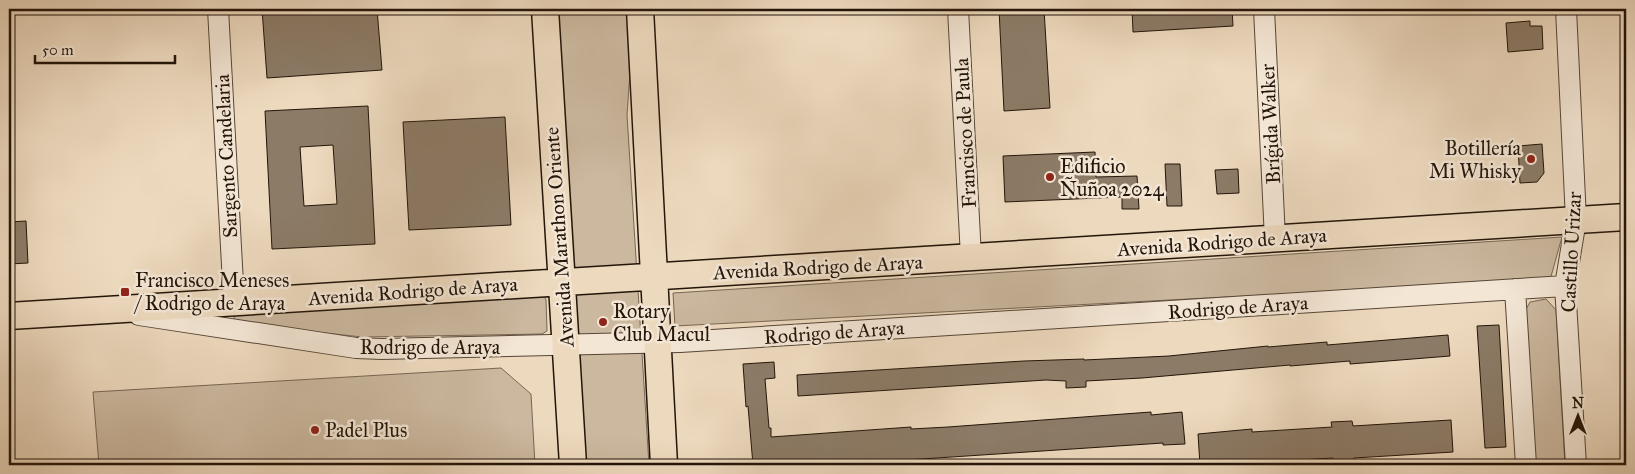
<svg xmlns="http://www.w3.org/2000/svg" width="1635" height="474" viewBox="0 0 1635 474" font-family="'IM FELL Great Primer',serif">
  <style>
    .green { fill: #cbb89f; stroke: #776654 }
    .building { fill: #8c7b67; stroke: #231509; fill-rule: evenodd }
    .lines { fill: none; stroke-linecap: round; stroke-linejoin: round }
    .minor-casing { stroke: #564636; stroke-width: 22 }
    .major-casing { stroke: #231509; stroke-width: 29 }
    .minor { stroke: #f3e6d5; stroke-width: 20 }
    .major { stroke: #edd9be; stroke-width: 26 }
    .poi-dot { fill: #8f2418; stroke: #f3e6d5; stroke-width: 2 }
    .labels { text-anchor: middle; dominant-baseline: central; stroke-width: 5; stroke-linejoin: round; paint-order: stroke }
    .street-label { font-size: 20px; fill: #231509; stroke: #f3e6d5 }
    .poi-label { font-size: 20px; fill: #231509; stroke: #f3e6d5; text-anchor: start }
  </style>
  <rect width="100%" height="100%" fill="#edd9be"/>
  <filter id="stains"><feTurbulence type="fractalNoise" baseFrequency=".004" numOctaves="4"/><feColorMatrix values="0 0 0 0 .2 0 0 0 0 .09 0 0 0 0 .02 0 0 0 .5 -.17"/></filter>
  <radialGradient id="worn" r=".72"><stop offset=".6" stop-color="#630" stop-opacity="0"/><stop offset="1" stop-color="#630" stop-opacity=".3"/></radialGradient>
  <path class="green" d="M551,9H629L632,44L627,115L649,465H582Z
    M1562,237L1550,280L675,326L673,293Z
    M539,293L546,299L547,331L542,334L362,337L234,323V312Z
    M1546,299L1556,310L1565,465H1533L1524,313L1530,302Z
    M501,368L531,394L535,465H99L93,392Z"/>
  <path class="building" d="M262,9H377L382,70L267,78Z
    M999,9H1044L1050,108L1004,111Z
    M1132,9H1232L1233,26L1133,32Z
    M1530,21V26H1542L1543,49L1508,52L1506,23Z
    M368,106L375,244L272,249L265,111ZM333,145L337,204L304,206L300,147Z
    M505,117L511,225L409,230L403,122Z
    M1542,144L1544,173L1537,182L1520,183L1518,146Z
    M1095,152L1096,177L1137,176L1139,209H1122V197L1005,202L1003,156Z
    M1165,164H1180L1182,206H1167Z
    M1238,169L1239,193L1217,194L1215,170Z
    M26,221L28,263L9,264V222Z
    M1499,325L1506,447L1485,448L1477,326Z
    M1448,335L1450,356L1350,364V361L1290,366V365L1142,378L1086,381V387L1066,388V381L1046,380L798,396L797,375L1024,361L1084,359V360L1169,356L1268,346V347L1327,342V345Z
    M774,362L775,378L765,379L769,428H771V437L911,427V429L948,427L1151,412V415L1182,412L1185,444L1163,445V443L831,465H753L748,406L746,407L743,364Z
    M1451,420L1453,452L1354,458V460L1334,461L1333,458L1266,462V460L1200,465L1198,434L1252,429V432L1332,427L1331,422L1352,421L1353,426Z"/>
  <g class="lines">
    <g class="minor-casing">
      <path id="minor" d="M218,9L234,302
        M958,9L971,257
        M1264,9L1275,239
        M1566,9L1576,220L1565,286L1576,465
        M1515,289L1526,465
        M139,315L356,348L382,349L680,342L1565,286"/>
    </g>
    <g class="major-casing">
      <path id="major" d="M545,9L573,465
        M640,9L664,465
        M9,316L1626,217"/>
    </g>
    <use href="#minor" class="minor"/>
    <use href="#major" class="major"/>
  </g>
  <g class="poi-dot">
    <circle cx="1531" cy="159" r="5"/>
    <circle cx="1050" cy="177" r="5"/>
    <rect x="120" y="287" width="10" height="10" rx="2.5"/>
    <circle cx="603" cy="322" r="5"/>
    <circle cx="315" cy="430" r="5"/>
  </g>
  <g class="labels">
    <g class="street-label">
      <text transform="translate(1270 124) rotate(-93)">Brígida Walker</text>
      <text transform="translate(965 133) rotate(-93)">Francisco de Paula</text>
      <text transform="translate(226 156) rotate(-93)">Sargento Candelaria</text>
      <text transform="translate(559 237) rotate(-94)">Avenida Marathon Oriente</text>
      <text transform="translate(1222 242) rotate(-4)">Avenida Rodrigo de Araya</text>
      <text transform="translate(1571 252) rotate(-87)">Castillo Urizar</text>
      <text transform="translate(818 267) rotate(-3)">Avenida Rodrigo de Araya</text>
      <text transform="translate(413 291) rotate(-4)">Avenida Rodrigo de Araya</text>
      <text transform="translate(1238 307) rotate(-4)">Rodrigo de Araya</text>
      <text transform="translate(834 332) rotate(-4)">Rodrigo de Araya</text>
      <text x="430" y="347">Rodrigo de Araya</text>
    </g>
    <g class="poi-label">
      <text x="1521" y="148" text-anchor="end">Botillería<tspan x="1521" dy="23">Mi Whisky</tspan></text>
      <text x="1060" y="166">Edificio<tspan x="1060" dy="23">Ñuñoa 2024</tspan></text>
      <text x="135" y="280">Francisco Meneses<tspan x="135" dy="23">/ Rodrigo de Araya</tspan></text>
      <text x="613" y="311">Rotary<tspan x="613" dy="23">Club Macul</tspan></text>
      <text x="325" y="430">Padel Plus</text>
    </g>
  </g>
  <rect width="1635" height="474" fill="none" stroke="#edd9be" stroke-width="30"/>
  <rect x="10" y="10" width="1615" height="454" fill="none" stroke="#231509" stroke-width="2.5"/>
  <rect x="15" y="15" width="1605" height="444" fill="none" stroke="#231509"/>
  <g transform="translate(1578 416)" stroke="#f3e6d5" stroke-width="4" paint-order="stroke">
  <path d="M0-4L9 19L0 12L-9 19Z" fill="#231509"/>
  <text y="-8" font-size="14" font-weight="bold" text-anchor="middle" fill="#231509">N</text>
  </g>
  <path d="M35 55v8h140v-8" fill="none" stroke="#231509" stroke-width="2.5"/>
  <text x="42" y="55" font-size="15" fill="#231509" stroke="#f3e6d5" stroke-width="4" paint-order="stroke">50 m</text>
  <rect width="100%" height="100%" filter="url(#stains)"/>
  <rect width="100%" height="100%" fill="url(#worn)"/>
</svg>
